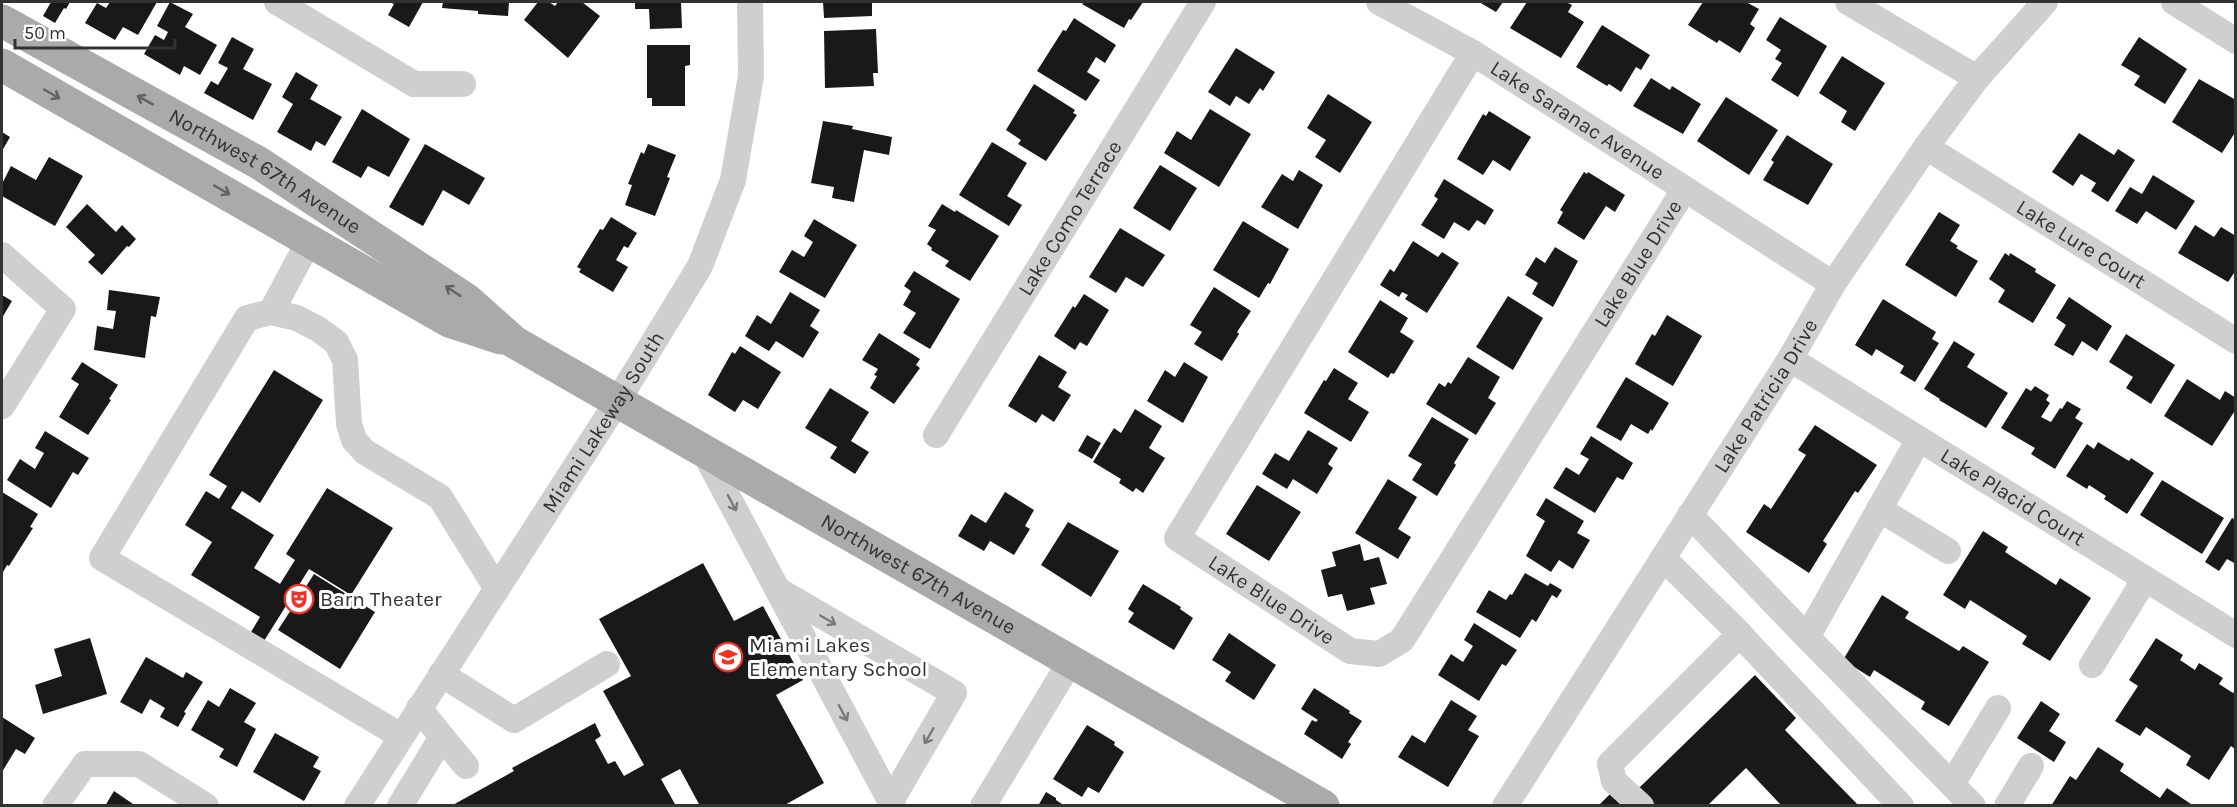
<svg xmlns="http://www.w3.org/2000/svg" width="2237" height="807" viewBox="0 0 2237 807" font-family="Karla,sans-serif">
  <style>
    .building { fill: #191919 }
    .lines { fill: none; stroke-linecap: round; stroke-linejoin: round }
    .minor { stroke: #cfcfcf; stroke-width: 26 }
    .major { stroke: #aaa; stroke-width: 33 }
    .oneway { stroke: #626262 }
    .oneway2 { stroke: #797979 }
    .labels { text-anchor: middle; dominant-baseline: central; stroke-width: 6; stroke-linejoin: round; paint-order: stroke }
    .street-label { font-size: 21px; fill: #323232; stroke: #fff }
    .poi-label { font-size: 21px; fill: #323232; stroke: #fff; text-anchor: start }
  </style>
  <rect width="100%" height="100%" fill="#fff"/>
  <path class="building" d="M51,2H70L66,9L64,8L55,23L43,16Z
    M110,2H157L138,35L123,27L115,40L85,23L97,3L106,8Z
    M170,2L193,14L185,27L217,45L200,75L184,66L180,75L144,54L155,35L164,40L168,32L157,26Z
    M389,2H423L409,27L388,15L394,4Z
    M443,2H509L508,16L478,14V11L442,8Z
    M538,2H549L555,6L558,2H582L600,16L568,58L524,20Z
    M635,2H681L682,28L650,29L649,9H635Z
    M823,2H872V16L824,18Z
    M1084,2H1143L1131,20L1129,19L1124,28L1082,4Z
    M1479,2H1503L1496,12Z
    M1527,2H1566L1572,5L1568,12L1584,22L1561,58L1510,28Z
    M1703,2H1746L1759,9L1750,24L1755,28L1740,53L1719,40L1717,43L1688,25Z
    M1780,17L1827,46L1798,97L1771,80L1782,63L1775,59L1781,50L1766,40Z
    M1074,18L1116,45L1105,63L1096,57L1087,72L1100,80L1086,101L1037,71L1063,30L1066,31Z
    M1602,25L1650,55L1641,70L1636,67L1621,92L1609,84L1607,86L1576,67Z
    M876,29L878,73H873L874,86L825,88L824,31Z
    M232,37L254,49L243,69L272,84L253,120L204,93L211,81L218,85L228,68L218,63Z
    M2139,37L2187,69L2165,104L2134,85L2140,76L2121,65Z
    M647,45H690V65L685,66V106H652V98H647Z
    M1236,48L1275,72L1263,91L1260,88L1249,104L1236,96L1230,106L1208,92Z
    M1842,56L1885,83L1855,131L1841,122L1847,111L1819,93Z
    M296,72L318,85L310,99L342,117L325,146L316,141L311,151L277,132L293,104L282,97Z
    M1651,78L1670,90L1672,86L1701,104L1683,134L1633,106Z
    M2199,79L2236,100V131L2222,153L2172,122Z
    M1034,84L1075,110L1073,113L1077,115L1046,161L1018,144L1021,140L1006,130Z
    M1328,94L1372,122L1340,173L1315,157L1326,140L1307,128Z
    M1726,97L1778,130L1749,175L1697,141Z
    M362,109L410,139L389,177L368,166L361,178L332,162Z
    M1210,109L1251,134L1219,187L1164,153L1177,131L1191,140Z
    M1489,111L1531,137L1510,171L1493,160L1483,175L1457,159L1483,114L1486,116Z
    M823,121L853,126L852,129L892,137L889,155L864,150L854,202L832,198L834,187L811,183Z
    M2,132L10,137L2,151Z
    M2079,133L2114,155L2118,149L2135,160L2108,202L2091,191L2096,183L2081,174L2073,186L2052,172Z
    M1787,135L1833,164L1808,205L1763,180L1774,162L1771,160Z
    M992,142L1027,163L1007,196L1022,205L1009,226L959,195Z
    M425,144L485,178L469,205L443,190L423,226L389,207Z
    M648,144L676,155L667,177L670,178L655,216L625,205L632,185L628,184L641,152L644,154Z
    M49,157L83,176L55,226L2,196V184L11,166L36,180Z
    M1160,165L1197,188L1170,231L1133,208Z
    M1299,170L1323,185L1298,229L1261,207L1282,174L1293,181Z
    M1584,172L1587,174L1588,172L1625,195L1615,212L1606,206L1584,240L1557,223L1563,212L1560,210Z
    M2153,175L2195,201L2176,230L2146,211L2137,224L2115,211L2130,187L2142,194Z
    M1444,179L1494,210L1485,225L1477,220L1469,231L1454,222L1444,239L1421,225L1438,199L1434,196Z
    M87,204L116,232L122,225L136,239L129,247L127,246L102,275L88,262L95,255L66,227Z
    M942,204L955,212L956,210L999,236L970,281L945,266L949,261L931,250L932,248L927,244L936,230L928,226Z
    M1939,212L1960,225L1950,241L1958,246L1956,248L1978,261L1956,297L1905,265Z
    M611,217L637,233L628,248L624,246L616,260L628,267L613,292L579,272L581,269L577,267L600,229L603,230Z
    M814,219L857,245L825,298L779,272L792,250L804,257L813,242L804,236Z
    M1243,221L1289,249L1270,284L1268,283L1259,298L1213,270Z
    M2195,225L2214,237L2221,227L2236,236V270L2228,282L2178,253Z
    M1120,228L1165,255L1143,287L1126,277L1116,293L1089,277Z
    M1413,241L1438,257L1442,252L1459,263L1427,313L1405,299L1408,295L1402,292L1399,297L1380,285L1390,269L1394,272Z
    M1555,247L1578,261L1553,307L1532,294L1538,283L1525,275L1536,257L1545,263Z
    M2005,253L2009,256L2010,253L2036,269L2035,272L2056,285L2033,323L1998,302L2005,290L1989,279Z
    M914,271L960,299L930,349L903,333L916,313L903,305L911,291L904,286Z
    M1214,287L1251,311L1237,332L1239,334L1222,361L1194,344L1202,332L1190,325Z
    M109,290L160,297L156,317L151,316L145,358L94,350L97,326L113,329L116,311L107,310Z
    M790,292L820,310L810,326L819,332L803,358L776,341L769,351L745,336L757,315L771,324Z
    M1084,294L1109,310L1087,346L1080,342L1075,350L1054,336L1073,306L1075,308Z
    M2,295L12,301L2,318Z
    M1508,296L1543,318L1513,370L1476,347Z
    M2069,297L2112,326L2097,351L2082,341L2073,356L2054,345L2066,325L2056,318Z
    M1883,299L1936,332L1932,339L1939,343L1915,382L1900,373L1904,366L1876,349L1872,356L1855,345Z
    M1380,300L1408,318L1400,332L1414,341L1394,374L1391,373L1388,378L1348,352Z
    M1667,315L1702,336L1673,386L1635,364L1652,334L1655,336Z
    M879,333L920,359L916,365L920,368L894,404L870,388L877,376L874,375L878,369L862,360Z
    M2126,334L2175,365L2151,404L2126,388L2133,377L2109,362Z
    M1954,341L1975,354L1967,367L2008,393L1986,428L1939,400L1940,399L1924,389Z
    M740,346L781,372L758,409L743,400L735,412L708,395L732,352L735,354Z
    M1039,355L1067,372L1058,387L1071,395L1054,422L1042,414L1036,423L1008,406Z
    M1468,357L1500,377L1488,398L1496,403L1476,435L1426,404L1439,383L1445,387L1448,382L1451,384Z
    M82,362L118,385L109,399L111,400L88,435L59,417L79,384L71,379Z
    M1184,362L1208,377L1183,423L1147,401L1165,370L1175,377Z
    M1334,368L1358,383L1348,399L1369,412L1351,442L1304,413L1324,380L1326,381Z
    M274,370L323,400L260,503L242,491L231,508L274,535L254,568L280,584L295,560L286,554L327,488L393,528L351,595L309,569L264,641L251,632L260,617L191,575L212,542L185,525L206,491L219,499L227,486L209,475Z
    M1626,377L1669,403L1652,431L1651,429L1648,434L1631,424L1621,441L1596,427Z
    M2187,379L2220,400L2225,391L2236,398V409L2212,446L2164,416Z
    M2035,386L2049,395L2046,400L2050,403L2041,417L2051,422L2060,408L2062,409L2067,401L2081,409L2075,418L2083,423L2055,469L2031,454L2035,448L2001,428L2026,388L2031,391Z
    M830,388L869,412L851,441L869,452L855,474L830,458L837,447L805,428Z
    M1135,409L1162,426L1149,448L1165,458L1143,493L1136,488L1133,492L1119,483L1121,479L1093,462L1114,428L1121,433Z
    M1432,417L1469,439L1454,463L1456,465L1437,496L1412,480L1422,464L1408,456Z
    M1815,425L1877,465L1858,493L1855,491L1823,541L1827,544L1809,573L1746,532L1764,504L1771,509L1806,455L1798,450Z
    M1308,430L1338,448L1328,464L1333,468L1317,494L1293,479L1287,489L1262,474L1275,453L1289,461Z
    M45,431L89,458L78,475L73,472L51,508L7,480L20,459L35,469L44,453L35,448Z
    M1087,435L1101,443L1092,459L1078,451Z
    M1591,436L1633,463L1623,480L1617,477L1595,513L1553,488L1566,467L1579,475L1589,459L1580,454Z
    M2098,442L2129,461L2131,458L2154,473L2127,514L2104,499L2106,496L2089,485L2087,489L2066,476L2087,444L2094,449Z
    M1388,479L1417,497L1398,529L1411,537L1398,559L1355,533Z
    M2162,480L2224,518L2202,554L2140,515Z
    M1257,485L1301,512L1269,561L1226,534Z
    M2,492L38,514L30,527L33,528L9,566L7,565L2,574Z
    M1005,492L1034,510L1025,526L1030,529L1014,555L990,541L984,551L958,536L971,514L986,523Z
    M1546,498L1584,521L1577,533L1590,540L1573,569L1559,560L1551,572L1526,556L1545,521L1536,515Z
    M2232,518L2236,520V564L2227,559L2219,571L2205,562Z
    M1068,522L1119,551L1091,597L1041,565Z
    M1983,531L2008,547L2005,552L2056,585L2060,578L2091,598L2050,661L2022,644L2027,636L1970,600L1965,609L1943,595Z
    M1360,544L1364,561L1379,557L1387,584L1370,588L1375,604L1347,611L1342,594L1328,597L1321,570L1336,566L1332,552Z
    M703,563L734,621L763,606L803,680L776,695L824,783L783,806H700L680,769L661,779L676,806H451L514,771L512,768L595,723L601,736L595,740L608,764L615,761L624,776L644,765L603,691L631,676L599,619Z
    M1525,573L1548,586L1550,583L1562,590L1557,598L1552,595L1536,622L1532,619L1520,638L1476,612L1489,590L1506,600L1510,594L1512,595Z
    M314,574L375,612L340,669L278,630Z
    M1143,584L1181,607L1180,609L1193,618L1174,650L1128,622L1134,613L1128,609Z
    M1882,595L1909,612L1905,618L1959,651L1963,646L1989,662L1949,726L1921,709L1925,702L1874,670L1870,677L1843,660Z
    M1474,623L1517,650L1506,666L1502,664L1479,701L1438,675L1451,654L1463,662L1473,646L1464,640Z
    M1229,633L1276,665L1254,700L1225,681L1231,672L1212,660Z
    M90,638L107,694L43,714L35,685L62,676L54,649Z
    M2156,638L2183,655L2180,660L2195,670L2199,663L2223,678L2219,684L2233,693L2236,689V750L2231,746L2209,780L2186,765L2191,756L2146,727L2140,736L2115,721L2138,686L2129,680Z
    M146,657L183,678L186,672L203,682L184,712L186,713L178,727L160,717L165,708L150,699L142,714L120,702Z
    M1755,675L1796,718L1785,730L1859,806H1782L1746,768L1707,806H1656L1639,788Z
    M230,688L256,703L244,722L256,729L237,767L219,757L224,749L191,730L208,700L219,707Z
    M1314,688L1350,711L1349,713L1362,721L1348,742L1351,744L1342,759L1304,734L1312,720L1316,722L1318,720L1301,709Z
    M1451,700L1477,716L1468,730L1479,736L1448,787L1398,757L1412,735L1425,743Z
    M2041,701L2060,714L2049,731L2066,742L2054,762L2017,738Z
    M2,717L35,738L25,754L16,749L2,772Z
    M1087,725L1115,742L1114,745L1124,752L1099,793L1088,787L1082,797L1053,779Z
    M275,733L319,757L313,767L321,771L304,801L253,772Z
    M2098,747L2124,764L2120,771L2160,798L2167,788L2194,806H2051L2070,776L2076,780Z
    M114,791L136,806H105Z
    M1613,791L1628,806H1598Z
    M1046,792L1056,798V800L1065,806H1038Z"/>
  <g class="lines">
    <g class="minor">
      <path d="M277,2L414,84H463"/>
      <path id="s1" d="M1379,2L1473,53L1833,284"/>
      <path d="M1848,2L1977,78"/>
      <path d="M2174,2L2236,41"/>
      <path id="s2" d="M1473,53L1177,538L1350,651L1379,654L1402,640L1684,190"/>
      <path id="s3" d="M1926,147L2236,341"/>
      <path d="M2,255L63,309L2,406"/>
      <path d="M271,312L309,241"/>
      <path id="s4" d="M1790,359L2236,635"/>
      <path id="s5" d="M936,435L1203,2"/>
      <path d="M704,452L893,806"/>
      <path d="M1879,509L1948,551"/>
      <path d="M1690,515L1807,637L1919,439"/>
      <path d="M1663,558L1732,626L1901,806"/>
      <path d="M778,590L954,693L891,801"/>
      <path d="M1807,637L1973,806"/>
      <path d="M2092,665L2145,579"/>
      <path d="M441,674L514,720L607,664"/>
      <path d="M401,736L102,558L247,318L271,312L297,318L318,329L336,342L345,360L349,424L354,440L365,452L440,497L497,589"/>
      <path d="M442,737L466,766"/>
      <path d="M1952,784L1998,708"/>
      <path d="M55,806L85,764H139L206,806"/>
      <path id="s6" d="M357,806L617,402L700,266L733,180L751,76L750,2"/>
      <path d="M400,806L442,737L419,708"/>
      <path d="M983,806L1070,662"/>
      <path id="s7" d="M1505,806L1790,359L1833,284L1926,147L1977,78L2045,2"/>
      <path d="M1641,806L1614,781L1610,764L1740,634"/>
      <path d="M2007,806L2031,766"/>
    </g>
    <g class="major">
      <path id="s8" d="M2,21L259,163L467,300L514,342L1323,806"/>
      <path d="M2,65L449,321L501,338"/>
    </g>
  </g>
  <defs><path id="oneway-shaft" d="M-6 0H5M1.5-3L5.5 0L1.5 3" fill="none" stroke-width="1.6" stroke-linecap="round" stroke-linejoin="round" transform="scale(1.5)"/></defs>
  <g class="oneway">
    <use href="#oneway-shaft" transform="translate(52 94) rotate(30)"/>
    <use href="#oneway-shaft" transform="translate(145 100) rotate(-151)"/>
    <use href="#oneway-shaft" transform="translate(222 190) rotate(30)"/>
    <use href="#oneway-shaft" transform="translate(453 291) rotate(-147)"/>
  </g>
  <g class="oneway2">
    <use href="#oneway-shaft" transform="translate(732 503) rotate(62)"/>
    <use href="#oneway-shaft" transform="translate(828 620) rotate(30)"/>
    <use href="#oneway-shaft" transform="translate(843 713) rotate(62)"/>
    <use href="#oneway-shaft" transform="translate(929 736) rotate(120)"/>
  </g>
  <defs>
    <g id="theatre-ring" transform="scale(1.5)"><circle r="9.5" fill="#fff" stroke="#f53028" stroke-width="1.5"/><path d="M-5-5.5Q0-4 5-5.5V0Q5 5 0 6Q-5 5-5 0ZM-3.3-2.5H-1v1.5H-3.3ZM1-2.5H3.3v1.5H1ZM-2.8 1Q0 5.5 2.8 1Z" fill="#f53028"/></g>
    <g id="school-ring" transform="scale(1.5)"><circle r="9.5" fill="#fff" stroke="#f53028" stroke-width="1.5"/><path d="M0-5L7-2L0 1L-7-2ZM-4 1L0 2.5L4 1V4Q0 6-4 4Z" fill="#f53028"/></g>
  </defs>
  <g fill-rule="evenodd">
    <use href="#theatre-ring" x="299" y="599"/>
    <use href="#school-ring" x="728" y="657"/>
  </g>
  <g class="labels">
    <g class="street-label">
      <text stroke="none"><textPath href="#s1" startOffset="231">Lake Saranac Avenue</textPath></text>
      <text stroke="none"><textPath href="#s8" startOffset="303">Northwest 67th Avenue</textPath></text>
      <text stroke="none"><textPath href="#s5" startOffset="255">Lake Como Terrace</textPath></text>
      <text stroke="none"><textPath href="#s3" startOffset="183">Lake Lure Court</textPath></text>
      <text stroke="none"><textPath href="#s2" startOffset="1275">Lake Blue Drive</textPath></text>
      <text stroke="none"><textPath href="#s7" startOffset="486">Lake Patricia Drive</textPath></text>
      <text stroke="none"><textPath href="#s6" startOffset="456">Miami Lakeway South</textPath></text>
      <text stroke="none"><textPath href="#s4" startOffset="262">Lake Placid Court</textPath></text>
      <text stroke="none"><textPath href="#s8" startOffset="1072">Northwest 67th Avenue</textPath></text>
      <text stroke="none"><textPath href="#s2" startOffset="681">Lake Blue Drive</textPath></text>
    </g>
    <g class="poi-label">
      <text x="320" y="599">Barn Theater</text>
      <text x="749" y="645">Miami Lakes<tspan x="749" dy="24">Elementary School</tspan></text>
    </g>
  </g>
  <rect width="2237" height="807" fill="none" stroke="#323232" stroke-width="6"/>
  <path d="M15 39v9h160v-9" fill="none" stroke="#323232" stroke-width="3"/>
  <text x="24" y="39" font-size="18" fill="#323232" stroke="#ffffff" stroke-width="4.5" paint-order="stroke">50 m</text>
</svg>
